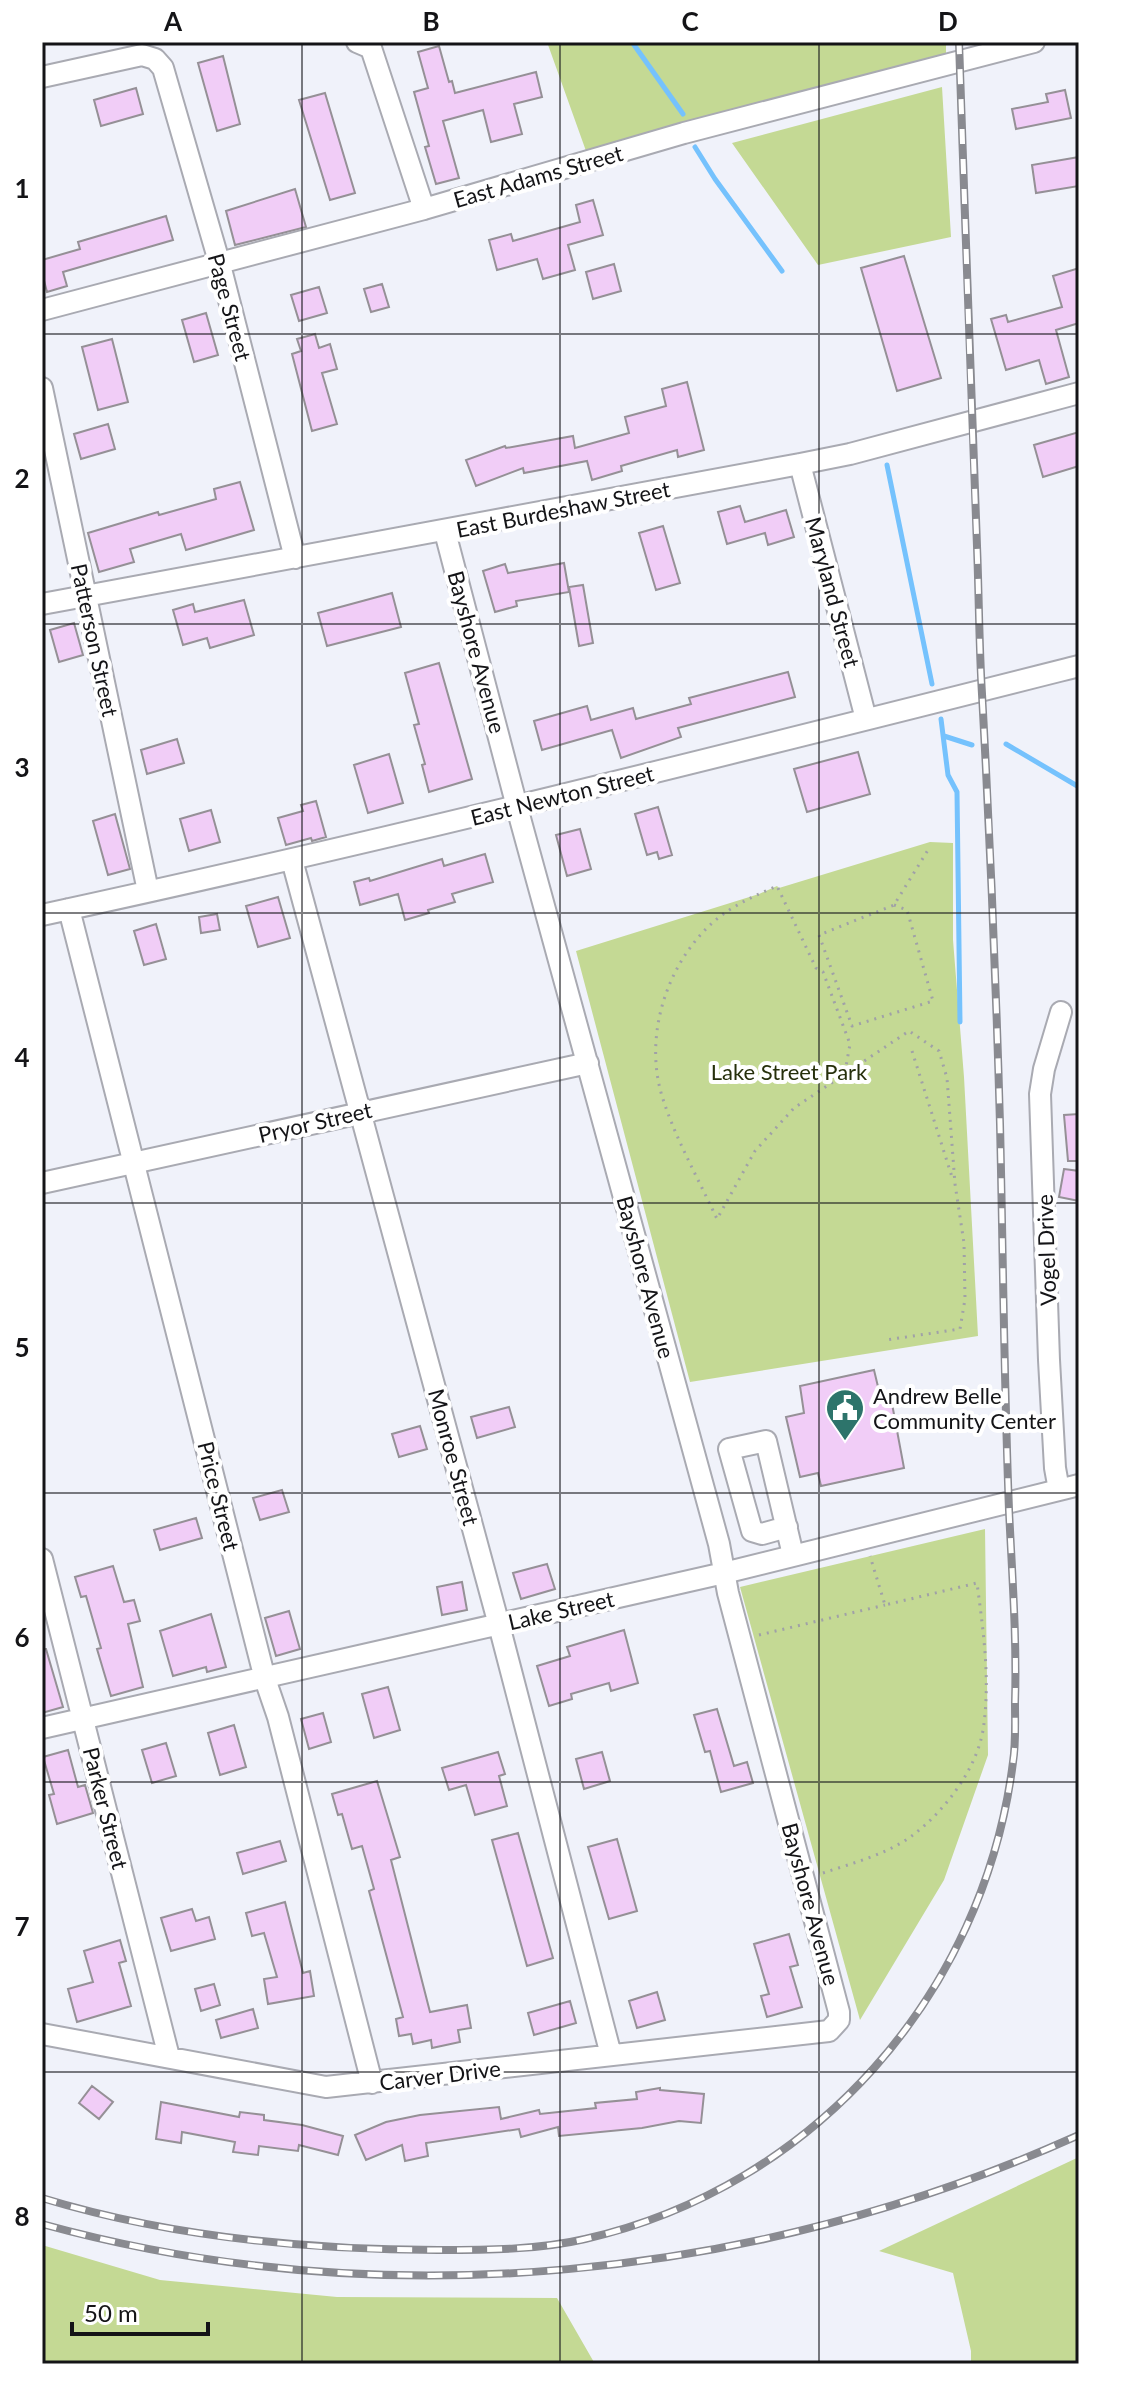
<svg xmlns="http://www.w3.org/2000/svg" width="1121" height="2406" viewBox="0 0 1121 2406" font-family="Lato,sans-serif">
  <style>
    .green { fill: #c4d994 }
    .lines { fill: none; stroke-linecap: round; stroke-linejoin: round }
    .stream { stroke: #75c2fd; stroke-width: 5 }
    .building { fill: #f1cdf7; stroke: #959096; stroke-width: 2 }
    .minor-casing { stroke: #a9aab2; stroke-width: 24 }
    .path { stroke: #a0a1a7; stroke-width: 3; stroke-dasharray: 2 6; stroke-linecap: butt }
    .minor { stroke: #fff; stroke-width: 20 }
    .rail-casing { stroke: #898a90; stroke-width: 8 }
    .rail { stroke: #fff; stroke-width: 5; stroke-dasharray: 15; stroke-linecap: butt }
    .grid { fill: none; stroke: #141417; stroke-width: 2; stroke-opacity: 0.55 }
    .labels { text-anchor: middle; dominant-baseline: central; stroke-width: 8; stroke-linejoin: round; paint-order: stroke }
    .street-label { font-size: 22px; fill: #141417; stroke: #fff }
    .park-label { font-size: 22px; fill: #262f0b; stroke: #fff }
    .poi-label { font-size: 22px; fill: #141417; stroke: #fff; text-anchor: start }
    .neatline { fill: none; stroke: #141417; stroke-width: 3 }
    .grid-label { font-size: 26px; text-anchor: middle; font-weight: bold; fill: #141417 }
  </style>
  <rect width="100%" height="100%" fill="#f0f2fa"/>
  <path class="green" d="M547,42H946V57L586,151Z
    M942,87L951,237L818,265L732,143Z
    M930,842L953,843V940L964,1077L978,1336L690,1382L576,951L759,894L777,886L779,888Z
    M985,1529L988,1755L944,1880L860,2020L740,1587Z
    M1079,2157V2364H971V2351L953,2273L879,2251Z
    M42,2245L160,2280L337,2297L557,2298L595,2364H42Z"/>
  <g class="lines">
    <path class="stream" d="M632,42L683,114
      M695,147L715,179L782,271
      M887,465L932,684
      M941,719L948,775L957,792L960,1022
      M944,736L972,745
      M1006,744L1079,787"/>
  </g>
  <path class="building" d="M439,46L449,82L452,81L455,93L536,72L542,97L514,104L522,134L491,142L483,110L443,121L459,178L436,184L425,147L429,146L414,92L428,88L418,52Z
    M223,56L240,124L217,131L198,63Z
    M136,88L143,114L101,126L94,100Z
    M1065,90L1071,118L1016,129L1012,109L1048,102L1046,94Z
    M325,93L355,193L330,200L299,100Z
    M1079,157V186L1036,193L1032,165Z
    M295,189L306,227L235,245L226,211Z
    M593,200L603,235L568,245L575,270L543,279L537,259L497,270L489,240L511,234L513,241L580,222L576,205Z
    M166,216L173,240L63,272L67,286L47,292L42,273V260L80,249L78,242Z
    M904,256L941,378L897,391L861,268Z
    M614,264L621,291L593,299L586,272Z
    M1079,268V323L1056,330L1069,377L1046,384L1039,360L1006,370L991,319L1006,315L1008,322L1062,307L1053,276Z
    M382,284L389,307L371,312L364,289Z
    M319,287L327,313L299,321L291,295Z
    M206,313L218,355L194,362L182,320Z
    M315,334L319,348L330,344L337,369L322,373L337,424L312,431L292,354L301,351L297,339Z
    M112,339L128,402L98,410L82,347Z
    M687,382L704,450L678,457L677,450L621,466L622,471L592,480L587,461L524,473L523,468L476,486L466,460L505,446L506,448L573,436L575,448L629,433L625,417L666,406L662,389Z
    M108,424L115,449L81,459L74,434Z
    M1079,432V466L1043,477L1034,445Z
    M240,482L254,530L186,550L181,534L130,549L134,562L99,572L88,533L158,512L159,515L216,499L214,489Z
    M740,506L745,522L786,510L794,537L768,545L765,533L727,544L718,512Z
    M663,526L680,583L656,590L639,533Z
    M564,563L569,592L516,601L517,606L495,612L483,571L505,564L508,573Z
    M583,585L593,643L579,646L569,587Z
    M392,593L401,627L327,646L318,613Z
    M244,600L254,635L210,648L207,638L183,645L173,610L193,604L195,612Z
    M74,623L83,655L59,662L50,630Z
    M439,663L472,779L429,792L422,765L425,764L414,725L419,724L405,673Z
    M788,672L795,697L678,728L681,737L621,758L612,730L542,750L534,721L587,706L591,720L633,708L636,719L691,704L689,698Z
    M177,739L184,763L147,774L141,750Z
    M858,752L870,794L807,812L794,769Z
    M389,754L403,803L368,813L354,765Z
    M316,801L326,837L312,841L311,838L286,845L278,818L303,811L301,805Z
    M658,807L672,855L659,859L657,852L647,855L635,814Z
    M211,810L220,842L189,851L180,819Z
    M115,814L130,869L108,875L93,821Z
    M580,829L591,869L567,876L556,835Z
    M485,854L493,882L452,894L455,902L428,910L429,913L405,920L398,894L360,905L354,882L369,878L370,881L442,859L444,866Z
    M278,897L290,938L258,947L246,906Z
    M217,914L220,930L201,933L199,917Z
    M156,924L166,959L144,965L134,931Z
    M1079,1114V1161H1068L1064,1115Z
    M1064,1169L1079,1171V1201L1059,1197Z
    M874,1370L880,1395L890,1393L904,1468L821,1486L818,1473L800,1477L786,1417L804,1413L800,1386Z
    M509,1407L515,1427L477,1438L471,1417Z
    M420,1426L427,1449L399,1457L392,1434Z
    M282,1490L289,1512L260,1520L253,1498Z
    M196,1518L202,1538L160,1550L154,1530Z
    M547,1564L555,1589L521,1599L513,1573Z
    M113,1566L124,1602L134,1600L140,1621L128,1624L143,1687L111,1696L97,1649L101,1648L86,1596L81,1597L75,1577Z
    M462,1582L467,1610L442,1615L437,1587Z
    M289,1611L300,1649L276,1656L265,1618Z
    M211,1614L226,1667L207,1672L206,1667L173,1676L160,1631Z
    M624,1630L638,1683L611,1691L609,1683L571,1694L572,1699L549,1706L537,1666L570,1656L567,1647Z
    M42,1649H46L63,1707L42,1713Z
    M388,1687L400,1730L374,1738L362,1694Z
    M717,1709L734,1766L747,1762L753,1783L721,1792L710,1751L705,1752L694,1715Z
    M323,1713L331,1742L309,1749L301,1719Z
    M234,1725L246,1767L220,1775L208,1733Z
    M166,1743L176,1776L152,1783L142,1750Z
    M68,1750L78,1787L85,1785L93,1813L57,1824L49,1795L54,1794L43,1757Z
    M498,1752L505,1774L499,1776L507,1806L475,1815L466,1785L449,1790L442,1768Z
    M602,1752L610,1781L584,1789L576,1759Z
    M377,1781L400,1857L391,1860L430,2012L467,2005L471,2028L458,2030L460,2042L432,2048L431,2040L413,2044L411,2034L399,2036L396,2019L403,2017L369,1891L374,1889L362,1846L352,1849L342,1814L338,1815L332,1794Z
    M518,1833L553,1958L527,1966L492,1840Z
    M617,1839L637,1911L609,1919L588,1847Z
    M280,1841L286,1861L243,1874L237,1853Z
    M285,1902L303,1973L310,1971L314,1996L268,2004L264,1979L277,1977L264,1933L252,1936L246,1913Z
    M192,1909L196,1921L209,1917L215,1939L171,1951L161,1918Z
    M789,1934L798,1965L790,1967L802,2007L767,2017L761,1996L769,1994L754,1944Z
    M120,1940L126,1961L119,1963L131,2006L77,2022L68,1989L93,1982L84,1951Z
    M214,1984L220,2005L201,2011L195,1989Z
    M657,1992L665,2020L637,2028L629,2001Z
    M570,2001L576,2023L534,2035L528,2013Z
    M253,2009L258,2028L221,2038L216,2020Z
    M92,2086L113,2102L99,2119L79,2103Z
    M660,2088V2090L704,2094L701,2123L679,2121L642,2128L559,2136L558,2127L521,2137L519,2129L426,2143L428,2156L405,2161L402,2145L366,2160L355,2135L386,2122L420,2115L499,2107L501,2119L539,2110L540,2114L596,2108L595,2103L637,2099L636,2092Z
    M161,2102L239,2117L240,2112L264,2115V2120L302,2125L343,2136L338,2155L299,2145L298,2151L259,2146L258,2155L233,2152L235,2142L182,2132L181,2143L156,2139Z"/>
  <g class="lines">
    <g class="minor-casing">
      <path id="minor" d="M357,42L371,48L424,209
        M42,77L142,55L155,59L163,68L220,265L295,558
        M42,310L424,209L684,133L1034,42
        M42,388L148,891
        M800,464L866,719
        M42,604L800,464L850,454L1079,393
        M292,860L499,1625L611,2055
        M69,909L265,1679L278,1717L372,2083
        M42,915C390,840 734,753 1079,666
        M42,1183L588,1063
        M1059,1490L1055,1468L1049,1360L1040,1094L1044,1069L1061,1012
        M787,1527L762,1534L752,1531L729,1449L766,1441L793,1555
        M42,1559L169,2057
        M42,1728L724,1573L1079,1485
        M42,2034L326,2087L829,2031L839,2020V2012L728,1593L719,1544L521,822L445,532"/>
    </g>
    <path class="path" d="M894,905L907,910L933,1001L852,1026L819,935L894,905L928,850
      M912,1051L952,1177
      M845,1072L850,1044L823,972L816,968L777,886C756,895 736,904 718,918C668,959 643,1034 662,1096C675,1138 698,1178 717,1219L755,1151L794,1108L909,1031L939,1051L947,1078L955,1184L964,1243L965,1299L960,1329L886,1340
      M759,1635L885,1605
      M823,1873C853,1863 888,1854 913,1835C946,1810 980,1765 984,1723C990,1676 983,1629 977,1583L885,1605L870,1556"/>
    <use href="#minor" class="minor"/>
    <g class="rail-casing">
      <path id="rail" d="M42,2198C170,2237 305,2250 438,2250C486,2250 538,2250 585,2239C814,2187 984,1994 1013,1762C1016,1743 1015,1722 1015,1703C1017,1638 1012,1574 1009,1510C1004,1382 1003,1253 1000,1124C996,981 990,838 982,694C979,645 979,596 977,546C970,378 965,210 959,42
        M42,2224C385,2318 756,2280 1079,2135"/>
    </g>
    <use href="#rail" class="rail"/>
  </g>
  <path class="grid" d="M302,42V2364M560,42V2364M819,42V2364M42,334H1079M42,624H1079M42,913H1079M42,1203H1079M42,1493H1079M42,1782H1079M42,2072H1079"/>
  <defs>
    <g id="civic-pin" transform="scale(2)"><path d="M0 17L-7.5 6A9.5 9.5 0 1 1 7.5 6Z" fill="#2d746b" stroke="#fff"/><path d="M-.6-6.5H3V-4.5H.6V-3L4-1V1h2V6H-6V1h2V-1L-.6-3ZM-1.2 2.5V6h2.4V2.5Z" fill="#fff"/></g>
  </defs>
  <g fill-rule="evenodd">
    <use href="#civic-pin" x="845" y="1408"/>
  </g>
  <g class="labels">
    <g class="street-label">
      <text transform="translate(538 176) rotate(-16)">East Adams Street</text>
      <text transform="translate(230 307) rotate(75)">Page Street</text>
      <text transform="translate(563 509) rotate(-11)">East Burdeshaw Street</text>
      <text transform="translate(833 592) rotate(75)">Maryland Street</text>
      <text transform="translate(95 640) rotate(78)">Patterson Street</text>
      <text transform="translate(477 652) rotate(75)">Bayshore Avenue</text>
      <text transform="translate(562 795) rotate(-14)">East Newton Street</text>
      <text transform="translate(315 1122) rotate(-13)">Pryor Street</text>
      <text transform="translate(1046 1250) rotate(-92)">Vogel Drive</text>
      <text transform="translate(646 1277) rotate(75)">Bayshore Avenue</text>
      <text transform="translate(454 1457) rotate(75)">Monroe Street</text>
      <text transform="translate(219 1496) rotate(76)">Price Street</text>
      <text transform="translate(561 1610) rotate(-13)">Lake Street</text>
      <text transform="translate(106 1808) rotate(76)">Parker Street</text>
      <text transform="translate(811 1904) rotate(75)">Bayshore Avenue</text>
      <text transform="translate(440 2075) rotate(-7)">Carver Drive</text>
    </g>
    <g class="park-label">
      <text x="789" y="1071">Lake Street Park</text>
    </g>
    <g class="poi-label">
      <text x="873" y="1395">Andrew Belle<tspan x="873" dy="25">Community Center</tspan></text>
    </g>
  </g>
  <rect width="1121" height="2406" fill="none" stroke="#ffffff" stroke-width="88"/>
  <path d="M72 2322v12h136v-12" fill="none" stroke="#141417" stroke-width="4"/>
  <text x="84" y="2322" font-size="24" fill="#141417" stroke="#ffffff" stroke-width="6" paint-order="stroke">50 m</text>
  <rect x="44" y="44" width="1033" height="2318" class="neatline"/>
  <g class="grid-label">
    <text x="173" y="31">A</text>
    <text x="431" y="31">B</text>
    <text x="690" y="31">C</text>
    <text x="948" y="31">D</text>
    <text x="22" y="198">1</text>
    <text x="22" y="488">2</text>
    <text x="22" y="777">3</text>
    <text x="22" y="1067">4</text>
    <text x="22" y="1357">5</text>
    <text x="22" y="1647">6</text>
    <text x="22" y="1936">7</text>
    <text x="22" y="2226">8</text>
  </g>
</svg>
